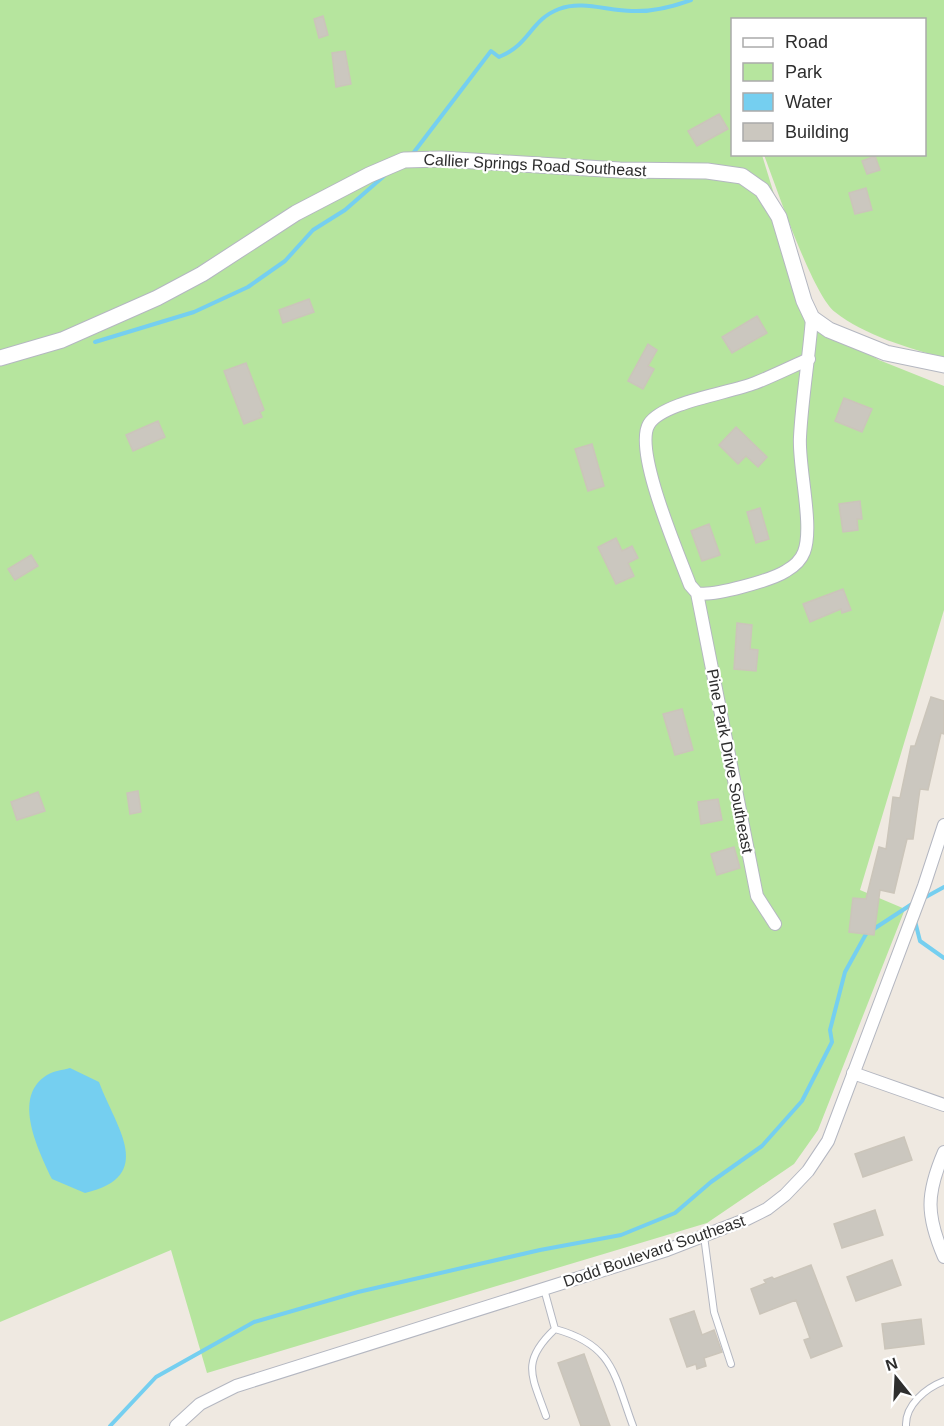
<svg xmlns="http://www.w3.org/2000/svg" width="944" height="1426" viewBox="0 0 944 1426" font-family="Helvetica,sans-serif">
  <style>
    .green { fill: #b6e59e }
    .water { fill: #75cff0 }
    .lines { fill: none; stroke-linecap: round; stroke-linejoin: round }
    .stream { stroke: #75cff0; stroke-width: 4 }
    .building { fill: #cbc7bf; stroke: #cbc5ba; stroke-width: 1.5 }
    .service-casing { stroke: #b4b7c1; stroke-width: 8 }
    .minor-casing { stroke: #b4b7c1; stroke-width: 14 }
    .tertiary-casing { stroke: #b4b7c1; stroke-width: 17 }
    .service { stroke: #fff; stroke-width: 6 }
    .minor { stroke: #fff; stroke-width: 12 }
    .tertiary { stroke: #fff; stroke-width: 15 }
    .labels { text-anchor: middle; dominant-baseline: central; stroke-width: 4.5; stroke-linejoin: round; paint-order: stroke }
    .street-label { font-size: 16px; fill: #2e2e2e; stroke: #fff }
  </style>
  <rect width="100%" height="100%" fill="#efe9e1"/>
  <path class="green" d="M0,0H944V358C908,348 864,335 835,312C812,294 776,186 764,155L924,154V20H732V154L762,155L812,318L879,360L944,386V610L860,890L905,909L818,1130L794,1164L707,1223L207,1373L171,1250L0,1322Z"/>
  <path class="water" d="M70,1068L99,1082C116,1128 157,1176 85,1193L52,1179C39,1151 11,1097 47,1075C53,1071 63,1070 70,1068Z"/>
  <g class="lines">
    <path class="stream" d="M411,156L491,51L499,57C530,45 530,20 559,9C582,0 608,11 632,11C653,12 672,7 691,0
      M95,342L194,312L248,287L285,261L313,230L345,210L384,176
      M924,898L944,887
      M915,921L920,941L944,958
      M110,1426L156,1377L254,1322L358,1292L540,1250L621,1235L675,1213L711,1182L762,1146L802,1101L832,1042L830,1030L845,972L866,934L912,904"/>
  </g>
  <path class="building" d="M323,16L328,35L319,38L314,19Z
    M345,51L351,84L336,87L332,53Z
    M719,114L728,129L697,146L688,131Z
    M875,156L880,170L867,174L862,161Z
    M866,188L872,210L855,214L849,193Z
    M309,299L314,312L283,323L279,310Z
    M757,316L767,333L732,353L722,337Z
    M648,344L657,350L648,366L654,369L643,389L628,381Z
    M246,363L264,410L260,412L262,417L244,424L224,371Z
    M844,398L872,409L862,432L835,421Z
    M158,421L165,437L133,451L126,435Z
    M736,427L767,457L758,467L746,456L738,464L719,445Z
    M592,444L604,486L588,491L575,449Z
    M860,501L862,519H857L858,530L843,532L839,504Z
    M760,508L769,539L756,543L747,512Z
    M709,524L720,555L702,561L691,531Z
    M616,538L622,551L632,546L638,558L628,563L634,576L616,584L598,547Z
    M31,555L38,566L15,580L8,569Z
    M843,589L851,610L842,613L841,609L810,622L803,604Z
    M737,623L752,625L750,649L758,650L756,671L734,669Z
    M931,697L944,701V734L941,733L928,790L920,789L913,839H907L894,893L880,890L874,935L849,932L853,898L866,899L879,847L886,849L893,797L900,798L911,746H915Z
    M682,709L693,750L675,755L663,714Z
    M138,791L141,812L130,814L127,793Z
    M38,792L45,811L17,820L11,802Z
    M718,799L722,820L701,824L698,802Z
    M734,847L740,868L717,875L711,854Z
    M904,1137L912,1160L863,1177L855,1154Z
    M875,1210L883,1235L842,1248L834,1224Z
    M892,1260L901,1285L856,1301L847,1277Z
    M811,1265L842,1346L811,1358L804,1340L810,1338L796,1300L760,1314L751,1289L766,1283L764,1280L772,1277L774,1279Z
    M694,1311L702,1335L714,1330L722,1352L704,1358L706,1366L697,1369L696,1364L687,1367L670,1319Z
    M921,1319L924,1344L885,1349L882,1324Z
    M584,1354L610,1426H581L558,1363Z"/>
  <g class="lines">
    <g class="service-casing">
      <path id="service" d="M704,1236L714,1312L731,1364
        M544,1289L555,1329C614,1345 614,1375 633,1426
        M546,1416C532,1376 520,1362 555,1329
        M906,1426C905,1405 926,1388 944,1381"/>
    </g>
    <g class="minor-casing">
      <path id="minor" d="M809,359C791,367 773,376 755,383C730,393 663,402 649,424C633,450 679,555 690,585L697,593C712,597 772,580 786,571C793,567 801,560 804,552C814,526 798,466 800,437C802,398 809,358 812,318
        M697,593L757,896L775,924
        M853,1073L944,1105
        M944,1152C926,1194 926,1215 944,1257
        M176,1426L200,1404L236,1386L667,1250L747,1219L767,1209L785,1195L808,1171L828,1141L924,886L944,825"/>
    </g>
    <g class="tertiary-casing">
      <path id="tertiary" d="M0,358L62,340L157,298L202,274L296,213L369,175L404,160L441,159L620,170L707,171L742,176L762,190L779,217L804,301L812,318L829,330L886,353L944,365"/>
    </g>
    <use href="#service" class="service"/>
    <use href="#minor" class="minor"/>
    <use href="#tertiary" class="tertiary"/>
  </g>
  <g class="labels">
    <g class="street-label">
      <text transform="translate(535 165) rotate(3)">Callier Springs Road Southeast</text>
      <text transform="translate(730 761) rotate(79)">Pine Park Drive Southeast</text>
      <text transform="translate(654 1251) rotate(-19)">Dodd Boulevard Southeast</text>
    </g>
  </g>
  <rect x="731" y="18" width="195" height="138" fill="#ffffff" stroke="#ababab" stroke-width="1.5"/>
  <rect x="743" y="38" width="30" height="9" fill="#ffffff" stroke="#ababab" stroke-width="1.5"/>
  <text x="785" y="48" font-size="18" fill="#2e2e2e">Road</text>
  <rect x="743" y="63" width="30" height="18" fill="#b6e59e" stroke="#ababab" stroke-width="1.5"/>
  <text x="785" y="78" font-size="18" fill="#2e2e2e">Park</text>
  <rect x="743" y="93" width="30" height="18" fill="#75cff0" stroke="#ababab" stroke-width="1.5"/>
  <text x="785" y="108" font-size="18" fill="#2e2e2e">Water</text>
  <rect x="743" y="123" width="30" height="18" fill="#cbc7bf" stroke="#ababab" stroke-width="1.5"/>
  <text x="785" y="138" font-size="18" fill="#2e2e2e">Building</text>
  <g transform="translate(896 1378) rotate(342)" stroke="#ffffff" stroke-width="4.5" paint-order="stroke">
  <path d="M0-4.5L10 22L0 15L-10 22Z" fill="#2e2e2e"/>
  <text y="-9" font-size="16" font-weight="bold" text-anchor="middle" fill="#2e2e2e">N</text>
  </g>
</svg>
